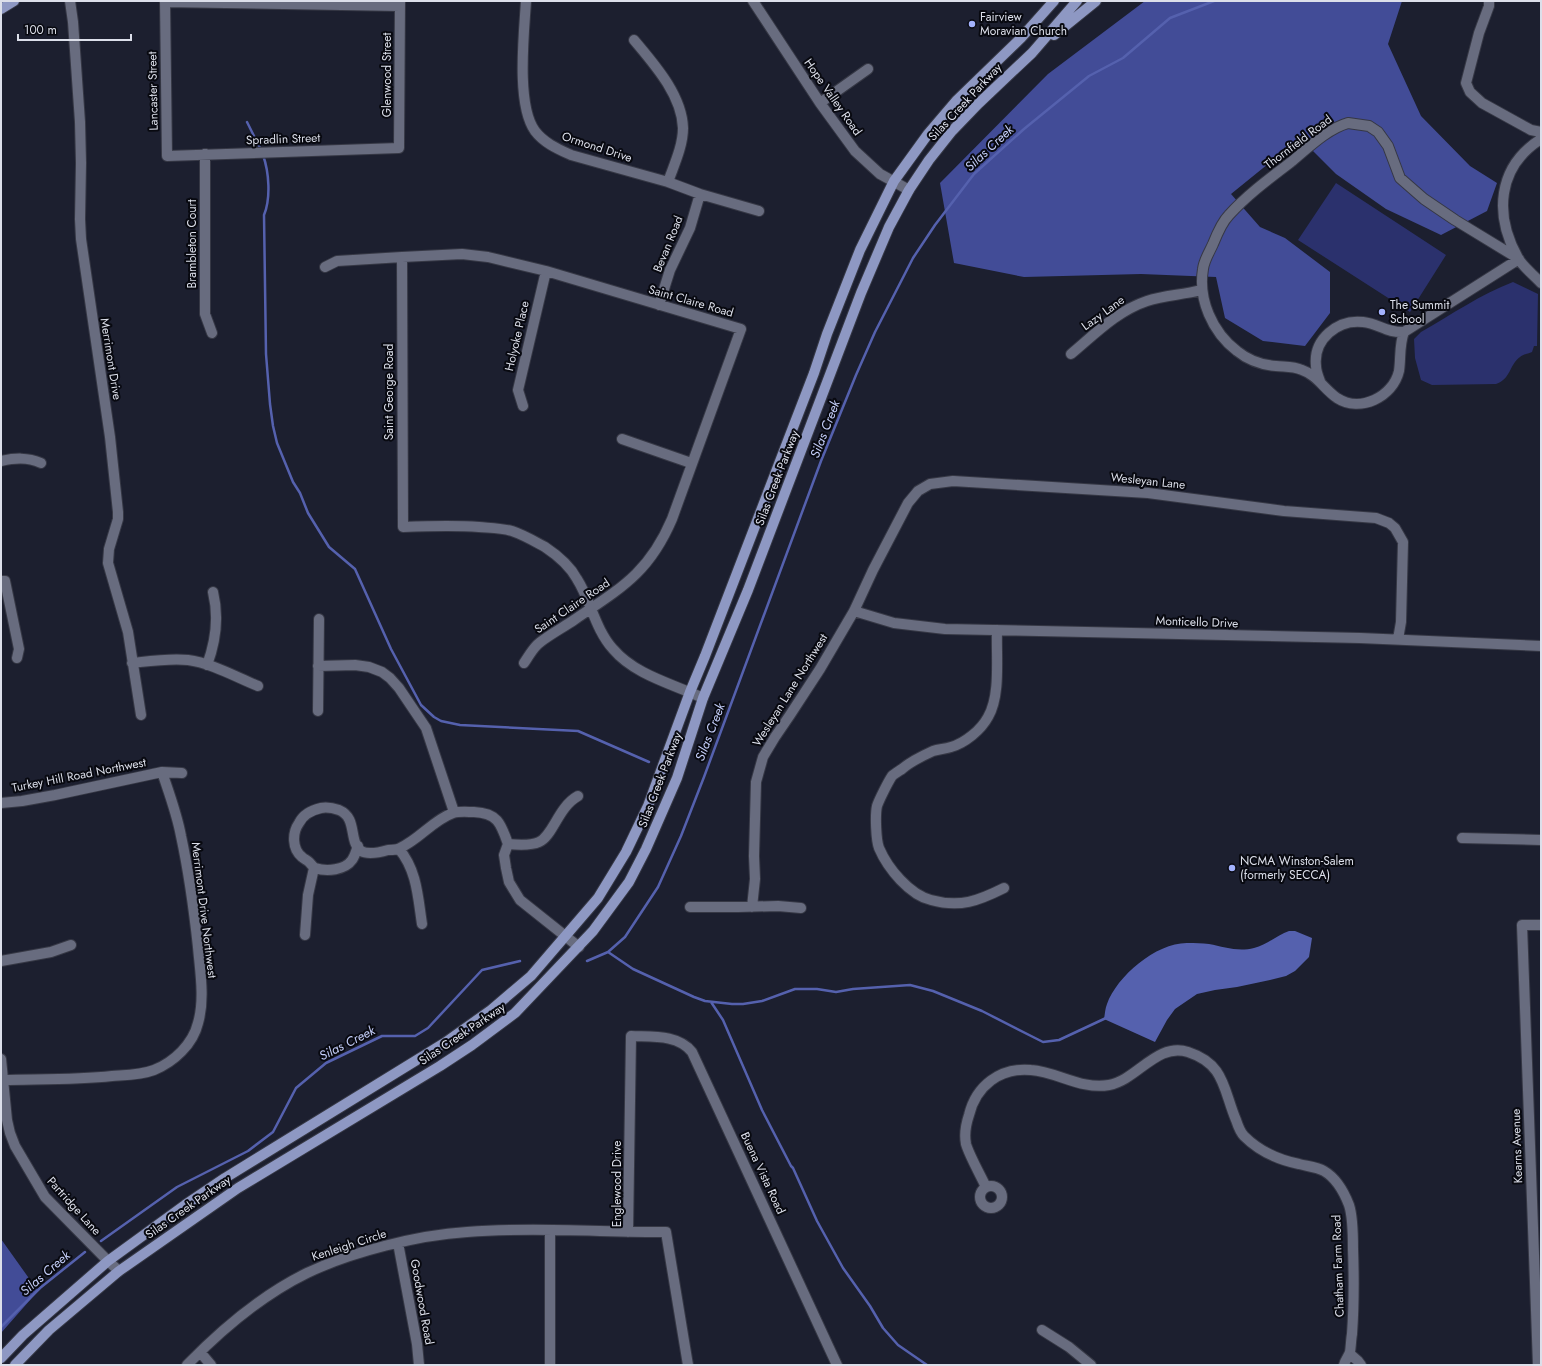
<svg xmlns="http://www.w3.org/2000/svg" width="1542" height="1366" viewBox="0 0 1542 1366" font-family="Jost,sans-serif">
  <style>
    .green { fill: #2b316d }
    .forest { fill: #424c97 }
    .water { fill: #5561ae }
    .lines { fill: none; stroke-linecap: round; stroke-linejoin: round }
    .stream { stroke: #5561ae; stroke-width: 2.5 }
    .minor-casing { stroke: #363845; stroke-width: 12 }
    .major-casing { stroke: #363845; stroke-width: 12 }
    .minor { stroke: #686c7f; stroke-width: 10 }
    .major { stroke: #8e98c3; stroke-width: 10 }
    .poi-dot { fill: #a3b2fd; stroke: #080910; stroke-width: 1.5 }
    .labels { text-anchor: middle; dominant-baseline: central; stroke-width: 4; stroke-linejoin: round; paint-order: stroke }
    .poi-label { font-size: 12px; fill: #dcdfea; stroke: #080910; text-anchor: start }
    .street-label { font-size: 12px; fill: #dcdfea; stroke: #080910 }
    .water-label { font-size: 13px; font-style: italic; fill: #c5cffa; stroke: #080910 }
  </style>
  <rect width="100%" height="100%" fill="#1c1f2f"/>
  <path class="green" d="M1336,183L1446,255L1410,312L1298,240Z
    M1513,282L1538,294L1537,346H1534L1532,352C1528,354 1523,354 1520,357C1509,365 1511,379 1496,384L1432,385L1421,380L1415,358L1414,339L1421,332C1451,315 1481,294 1513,282Z"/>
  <path class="forest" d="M1145,1H1402L1388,44L1421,116L1470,166L1497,183L1487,211L1441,235L1386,209L1336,174L1300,138L1231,194L1260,227L1285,238L1330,272V313L1305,346L1263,341L1225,318L1216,277L1141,274L1024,277L954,263L940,183L1048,74Z
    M1,1239L38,1291L1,1333Z"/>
  <path class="water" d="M1289,931H1295L1312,938L1309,957L1295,971L1286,976L1270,980L1237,987L1215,990L1197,994L1175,1009L1167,1020L1155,1042L1104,1019C1105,1014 1105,1009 1107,1004C1117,976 1157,942 1188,943C1195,943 1202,943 1209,944C1224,947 1238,952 1254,948C1267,945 1277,935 1289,931Z"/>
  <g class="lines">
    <path class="stream" d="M247,122L261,150
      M263,155C269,172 271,198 264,215L266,354L270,404L273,426L277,443L293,482L300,493L308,513L329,547L355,569L391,649L421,705L434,717L441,721L460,725L578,731L649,762
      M608,952L633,969L694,997L705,1001L732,1004H743L762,1001L795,989H817L836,992L853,989L910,985L933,991L982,1011L1043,1042L1059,1040L1106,1018
      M587,961L608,952L625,937L658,887L681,836L704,777L821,461L856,375L875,332L913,258L935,225L974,174L1024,129L1089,76L1123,58L1170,18L1214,1
      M711,1002L723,1020L762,1110L791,1166L793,1168L817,1221L843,1268L870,1306L883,1328L898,1345L927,1365
      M101,1241L177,1187L248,1151L273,1132L296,1088L326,1063L382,1036H415L428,1028L482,970L520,961
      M1,1327L40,1288L85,1252"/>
    <g class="minor-casing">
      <path id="minor" d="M70,1L73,22L80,122L81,163L80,219L81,239L110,437L118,512V519L109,549L108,563L128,632L141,715
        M165,1L167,156L399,148L400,1
        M526,1C524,34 516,105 535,131C544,143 558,149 571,155L668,182L700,194L759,211
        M753,1L820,103L855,151L880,174L909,190
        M1489,1V6L1479,33L1466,83L1470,92L1482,103L1531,130L1541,132
        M165,2L400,6
        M634,40C654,64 682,95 683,128C683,146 674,165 668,182
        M820,103L868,69
        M1348,123L1369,126L1378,132L1388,146L1400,178L1424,199L1455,220L1519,259L1404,332C1399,345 1401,358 1399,371C1393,397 1360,413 1337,398C1324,389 1317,375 1302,370C1293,366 1285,367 1276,366C1262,365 1248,360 1237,351C1212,332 1198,299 1203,269C1204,260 1210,251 1213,244C1217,234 1222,222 1229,215C1247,195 1270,178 1291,162C1308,148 1327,129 1348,123Z
        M1541,139C1497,167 1494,215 1518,258C1523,267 1534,275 1541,283
        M205,154V314L212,333
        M402,257L403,527C428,526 453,525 479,527C490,528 501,528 512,531C524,535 534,541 545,547C557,555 570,566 577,579C591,601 595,629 613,649C635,675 673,684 703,698
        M325,267L337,261L402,257L462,254L488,257L546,271L741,329L672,519C649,573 621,588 574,620C564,627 545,637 537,645C532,650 528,657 524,663
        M659,305L670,270L690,228L700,194
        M1071,354C1095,334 1117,311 1147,301C1164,295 1183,295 1201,290
        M1320,381C1318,376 1316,371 1316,366C1313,339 1338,319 1363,322C1380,324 1386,333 1404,332
        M523,406L518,390L546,271
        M622,439L691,463
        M1,461C15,458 27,457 41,463
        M1,581H5L19,649L17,658
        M854,611L894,623L945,629L1360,638L1541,646
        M997,630C996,656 1001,695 988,717C981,730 965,743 951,747C945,749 939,749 933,751C922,756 911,761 902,769C899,771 894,774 892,776C888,782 879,800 877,806C875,815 876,840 879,848C888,869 910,895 931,900C960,908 978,901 1004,888
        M132,663C150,661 170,658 188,660C211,663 236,677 258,686
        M207,665C216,641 219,617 213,592
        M318,666L355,665L369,667L382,672L390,678L399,688L426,728L454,812
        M318,711L319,619
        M1,803L22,801L55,795L162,772L182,773
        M1462,838L1541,840
        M508,844C518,845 530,846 539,842C553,836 558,807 578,796
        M358,846C356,851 355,856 352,860C345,870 327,872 315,868C313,867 311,864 309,862C307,860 304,859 302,857C292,849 292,833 299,823C303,815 312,810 321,808C327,807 333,808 339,810C358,818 348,841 361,851C368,855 381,852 388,850C392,850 397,850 400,848C420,839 433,820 453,813C459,811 468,812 474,812C498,813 501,824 508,844L504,855L506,868L509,882L520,900L579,947
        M399,849C417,870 418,898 422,924
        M690,907H738L778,906L801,908
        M752,907L755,879L754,856L756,782L763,757L775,737L790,715L820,669L854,611L873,570L908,503L918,491L930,484L953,481L1148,493L1284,511L1376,518L1389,523L1395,528L1403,542L1401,622L1398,639
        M305,935L308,895L314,868
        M1,961L51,952L71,945
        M1,1059L7,1120L10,1133L15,1146L45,1197L108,1261L119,1271
        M3,1080C39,1079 76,1080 112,1076C126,1075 141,1075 154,1070C174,1062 193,1044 198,1023C205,999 200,971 198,947C194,910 189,873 181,836C177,814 169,793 162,772
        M980 1197a11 11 0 1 1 22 0a11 11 0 1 1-22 0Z
        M986,1187C981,1176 969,1155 966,1144C964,1134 966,1124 969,1115C976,1086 1000,1067 1031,1070C1058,1072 1081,1090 1109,1085C1137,1080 1157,1042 1188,1052C1225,1064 1223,1089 1236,1120C1238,1126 1240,1132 1244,1136C1259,1151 1279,1160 1299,1164C1306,1166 1317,1167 1324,1171C1336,1178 1344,1192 1349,1205C1353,1217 1353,1237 1353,1249C1354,1277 1354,1306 1352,1334C1351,1339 1351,1346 1350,1352C1349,1356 1345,1360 1344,1365
        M550,1231V1365
        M628,1232L631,1036C651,1037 678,1034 692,1052L837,1365
        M398,1243L417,1344L419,1365
        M1042,1330L1069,1347L1091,1365
        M200,1352L211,1365
        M1350,1354L1358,1361L1361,1365
        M187,1365C221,1330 262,1295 307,1273C351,1252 418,1235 467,1232C533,1227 600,1232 666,1232L688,1365
        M1538,1365L1522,925H1541"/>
    </g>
    <g class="major-casing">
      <path id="major" d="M1,9L14,1
        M1054,35L1096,1
        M1,1358L23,1335L108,1261L185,1205L225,1178L446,1042L491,1010L531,976L598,898L626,852L648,806L690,692L705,656L814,373L827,334L860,250L894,181L928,134L957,100L1021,38L1054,1
        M15,1365L49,1330L119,1271L238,1188L440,1066L472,1045L515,1013L593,931L629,882L646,849L677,778L703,698L748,590L861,293L889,227L909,190L929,160L952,131L978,104L1032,53L1077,1"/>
    </g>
    <use href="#minor" class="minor"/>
    <use href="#major" class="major"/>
  </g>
  <g class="poi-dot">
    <circle cx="972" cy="24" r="4"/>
    <circle cx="1382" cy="312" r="4"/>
    <circle cx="1232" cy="868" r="4"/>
  </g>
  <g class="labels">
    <g class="poi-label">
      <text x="980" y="17">Fairview<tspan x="980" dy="14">Moravian Church</tspan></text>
      <text x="1390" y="305">The Summit<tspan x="1390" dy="14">School</tspan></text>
      <text x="1240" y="861">NCMA Winston-Salem<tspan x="1240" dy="14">(formerly SECCA)</tspan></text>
    </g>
    <g class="street-label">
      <text transform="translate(387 75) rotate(-90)">Glenwood Street</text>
      <text transform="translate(153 91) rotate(-91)">Lancaster Street</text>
      <text transform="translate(833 97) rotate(55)">Hope Valley Road</text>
      <text transform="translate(965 102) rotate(-47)">Silas Creek Parkway</text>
      <text transform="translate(283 139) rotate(-2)">Spradlin Street</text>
      <text transform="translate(1298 142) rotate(-37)">Thornfield Road</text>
      <text transform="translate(597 147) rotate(18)">Ormond Drive</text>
      <text transform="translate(192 244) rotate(-90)">Brambleton Court</text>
      <text transform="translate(668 244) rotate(-68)">Bevan Road</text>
      <text transform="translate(691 301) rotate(16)">Saint Claire Road</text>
      <text transform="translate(1103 313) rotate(-36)">Lazy Lane</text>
      <text transform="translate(517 336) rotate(-77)">Holyoke Place</text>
      <text transform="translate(111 359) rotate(81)">Merrimont Drive</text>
      <text transform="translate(389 392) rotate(-90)">Saint George Road</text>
      <text transform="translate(777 478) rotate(-69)">Silas Creek Parkway</text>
      <text transform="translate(1148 481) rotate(6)">Wesleyan Lane</text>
      <text transform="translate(572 606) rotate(-34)">Saint Claire Road</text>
      <text transform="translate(1197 622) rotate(2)">Monticello Drive</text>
      <text transform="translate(790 690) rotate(-58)">Wesleyan Lane Northwest</text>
      <text transform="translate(79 775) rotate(-11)">Turkey Hill Road Northwest</text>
      <text transform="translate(660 780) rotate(-69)">Silas Creek Parkway</text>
      <text transform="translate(204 910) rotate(83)">Merrimont Drive Northwest</text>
      <text transform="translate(462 1034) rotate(-34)">Silas Creek Parkway</text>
      <text transform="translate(1517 1146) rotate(-92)">Kearns Avenue</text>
      <text transform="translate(763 1173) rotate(65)">Buena Vista Road</text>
      <text transform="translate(617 1184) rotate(-90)">Englewood Drive</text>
      <text transform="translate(74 1206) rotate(48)">Partridge Lane</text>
      <text transform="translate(188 1207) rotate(-35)">Silas Creek Parkway</text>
      <text transform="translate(349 1245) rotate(-18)">Kenleigh Circle</text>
      <text transform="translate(1338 1266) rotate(-92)">Chatham Farm Road</text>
      <text transform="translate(422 1302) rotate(80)">Goodwood Road</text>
    </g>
    <g class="water-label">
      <text transform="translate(989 148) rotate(-43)">Silas Creek</text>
      <text transform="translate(825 429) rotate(-69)">Silas Creek</text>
      <text transform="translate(710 732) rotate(-69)">Silas Creek</text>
      <text transform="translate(347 1043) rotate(-27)">Silas Creek</text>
      <text transform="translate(45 1273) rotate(-41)">Silas Creek</text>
    </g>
  </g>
  <rect width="1542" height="1366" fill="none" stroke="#dcdfea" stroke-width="4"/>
  <path d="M18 34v6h113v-6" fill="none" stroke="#dcdfea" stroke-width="2"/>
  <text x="24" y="34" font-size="12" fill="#dcdfea" stroke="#080910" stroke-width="3" paint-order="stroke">100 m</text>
</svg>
